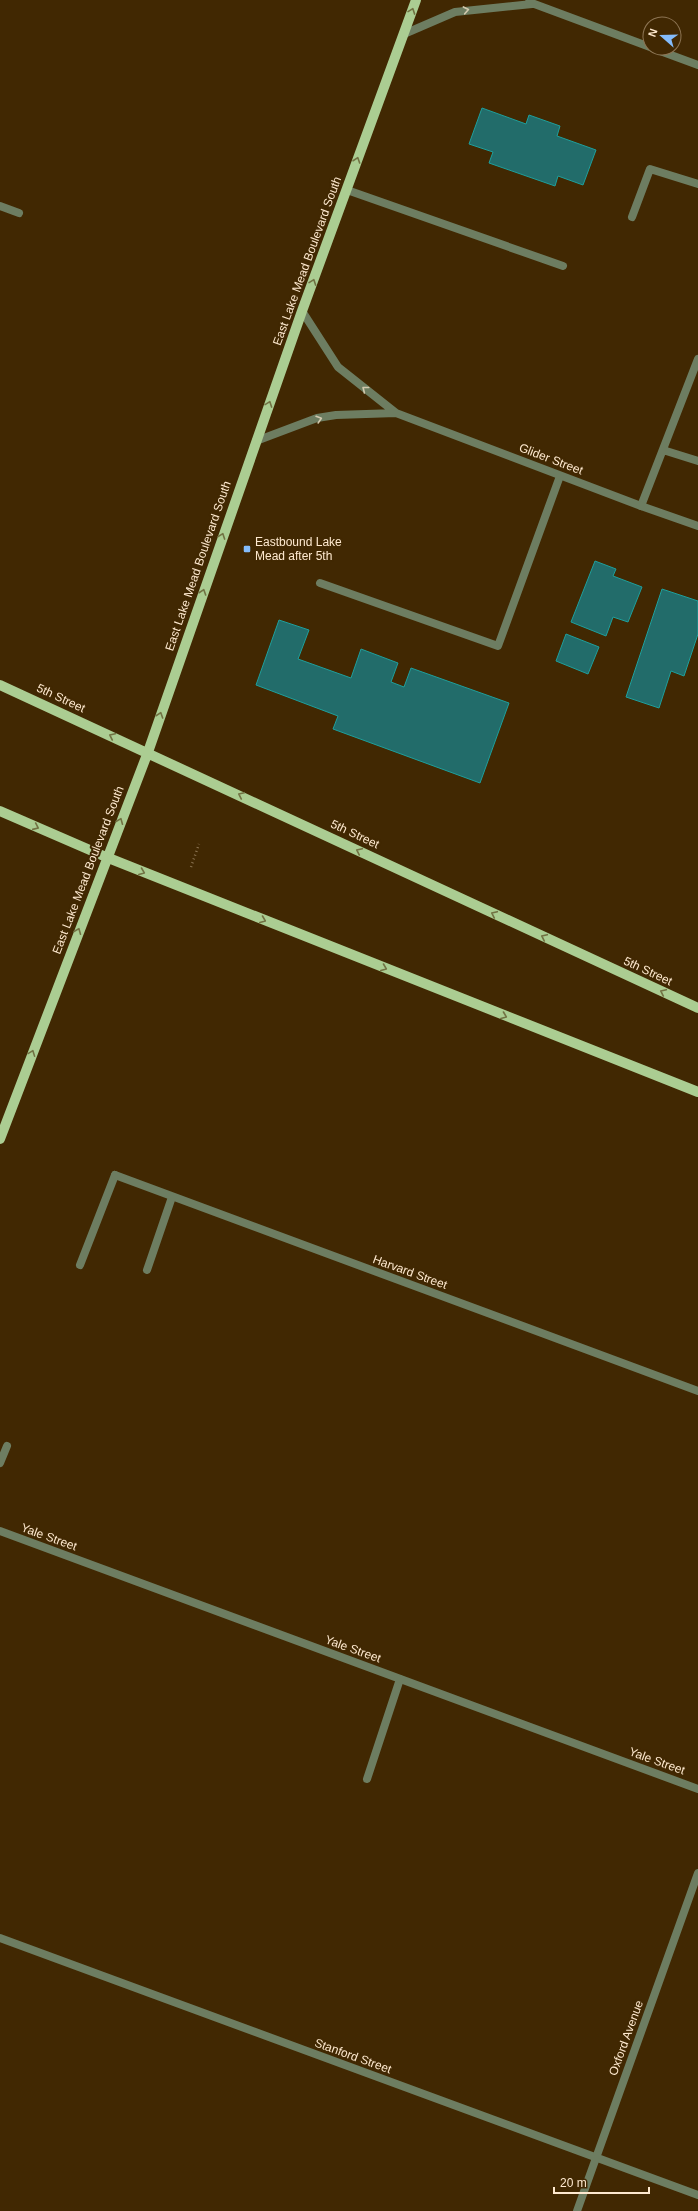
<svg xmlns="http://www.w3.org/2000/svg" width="698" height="2211" viewBox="0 0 698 2211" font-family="Arial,sans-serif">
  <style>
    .building { fill: #226c6a; stroke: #1e9f9c }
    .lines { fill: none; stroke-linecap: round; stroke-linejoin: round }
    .path { stroke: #8b7452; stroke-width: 2.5; stroke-dasharray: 1 3; stroke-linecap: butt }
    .service { stroke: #6d7d61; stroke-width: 8 }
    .minor { stroke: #6d7d61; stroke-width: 8 }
    .primary { stroke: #abcd92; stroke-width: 10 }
    .oneway { stroke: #d2c9ae }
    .oneway2 { stroke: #717243 }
    .poi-dot { fill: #84bcfb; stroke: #412802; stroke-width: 1.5 }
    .labels { text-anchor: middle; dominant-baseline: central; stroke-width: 4; stroke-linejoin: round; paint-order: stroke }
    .street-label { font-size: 12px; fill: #fee9cf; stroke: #412802 }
    .poi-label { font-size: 12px; fill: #fee9cf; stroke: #412802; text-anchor: start }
  </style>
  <rect width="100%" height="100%" fill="#412802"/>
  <path class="building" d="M482,108L526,124L529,115L560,126L557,136L596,150L583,185L558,176L555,186L489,163L493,152L469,144Z
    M595,561L616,569L613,576L642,587L628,622L613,617L606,636L571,622Z
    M662,589L698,601V634L684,676L671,671L659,708L626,697Z
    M279,620L309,630L298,659L351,678L361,649L398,663L391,682L404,687L411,668L509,703L480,783L333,729L338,716L256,685Z
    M566,634L599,647L588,674L556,661Z"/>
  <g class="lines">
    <path class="path" d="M191,867L199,844"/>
    <path class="service" d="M347,190L563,266
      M0,206L19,213
      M632,217L650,169L698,184
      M663,450L698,461
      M641,506L698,359
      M320,583L498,646L560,476
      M80,1265L115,1175
      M147,1270L172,1197
      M0,1463L7,1446
      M367,1779L400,1679"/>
    <path class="minor" d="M529,2L650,47
      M404,34L455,12L532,4
      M652,48L698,65
      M302,311L338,367L396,413L641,506L698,526
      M256,441L317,418L336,415L396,413
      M115,1175L698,1391
      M0,1531L698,1789
      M0,1938L698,2195
      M577,2211L698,1873"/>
    <path class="primary" d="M0,685L698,1008
      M0,811L106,857L698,1092
      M0,1139L148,752L302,311L416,0"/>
  </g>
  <defs><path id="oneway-chevron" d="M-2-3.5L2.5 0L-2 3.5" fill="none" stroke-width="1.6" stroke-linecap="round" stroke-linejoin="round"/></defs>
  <g class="oneway">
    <use href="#oneway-chevron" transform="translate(466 10) rotate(-11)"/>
    <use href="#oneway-chevron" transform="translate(365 389) rotate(-142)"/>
    <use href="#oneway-chevron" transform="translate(319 419) rotate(-17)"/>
  </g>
  <g class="oneway2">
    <use href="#oneway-chevron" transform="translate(412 11) rotate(-70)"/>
    <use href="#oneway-chevron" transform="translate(357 160) rotate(-71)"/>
    <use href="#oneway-chevron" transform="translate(313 282) rotate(-70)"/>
    <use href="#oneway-chevron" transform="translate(269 404) rotate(-70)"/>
    <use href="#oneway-chevron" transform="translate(222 536) rotate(-70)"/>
    <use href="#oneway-chevron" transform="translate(203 592) rotate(-71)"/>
    <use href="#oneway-chevron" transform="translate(160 715) rotate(-71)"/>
    <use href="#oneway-chevron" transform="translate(112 736) rotate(-155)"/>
    <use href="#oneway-chevron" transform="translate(241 795) rotate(-155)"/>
    <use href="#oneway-chevron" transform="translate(120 821) rotate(-68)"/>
    <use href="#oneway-chevron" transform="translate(36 827) rotate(24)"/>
    <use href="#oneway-chevron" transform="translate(359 851) rotate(-155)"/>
    <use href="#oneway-chevron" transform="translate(142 872) rotate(22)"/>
    <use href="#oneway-chevron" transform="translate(494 914) rotate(-155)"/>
    <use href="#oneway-chevron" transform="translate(263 920) rotate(22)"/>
    <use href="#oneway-chevron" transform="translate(78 931) rotate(-68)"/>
    <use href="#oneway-chevron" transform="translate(544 937) rotate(-155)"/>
    <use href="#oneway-chevron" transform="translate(384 968) rotate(22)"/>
    <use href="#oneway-chevron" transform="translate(663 992) rotate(-155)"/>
    <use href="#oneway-chevron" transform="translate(504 1016) rotate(22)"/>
    <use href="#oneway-chevron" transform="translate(32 1053) rotate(-69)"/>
  </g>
  <rect class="poi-dot" x="243" y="545" width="8" height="8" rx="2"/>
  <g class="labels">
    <g class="street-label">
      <text transform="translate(307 261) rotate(-70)">East Lake Mead Boulevard South</text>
      <text transform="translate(551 459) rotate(21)">Glider Street</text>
      <text transform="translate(198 566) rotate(-71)">East Lake Mead Boulevard South</text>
      <text transform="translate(61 698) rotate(25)">5th Street</text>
      <text transform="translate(355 834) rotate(25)">5th Street</text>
      <text transform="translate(88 870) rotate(-69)">East Lake Mead Boulevard South</text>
      <text transform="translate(648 971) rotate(25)">5th Street</text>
      <text transform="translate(410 1272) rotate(20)">Harvard Street</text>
      <text transform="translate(49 1537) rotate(20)">Yale Street</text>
      <text transform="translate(353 1649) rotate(20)">Yale Street</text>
      <text transform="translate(657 1761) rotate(20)">Yale Street</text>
      <text transform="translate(626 2038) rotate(-70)">Oxford Avenue</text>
      <text transform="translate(353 2056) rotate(20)">Stanford Street</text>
    </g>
    <g class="poi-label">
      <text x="255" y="542">Eastbound Lake<tspan x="255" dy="14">Mead after 5th</tspan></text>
    </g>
  </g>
  <g transform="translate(662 36) rotate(290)"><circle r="19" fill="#412802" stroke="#8d7554"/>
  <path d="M0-3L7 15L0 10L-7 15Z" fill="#84bcfb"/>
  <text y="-6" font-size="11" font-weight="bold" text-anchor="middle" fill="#fee9cf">N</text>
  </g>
  <path d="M554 2187v6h95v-6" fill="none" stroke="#fee9cf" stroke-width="2"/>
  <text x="560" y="2187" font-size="12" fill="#fee9cf" stroke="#412802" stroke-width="3" paint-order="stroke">20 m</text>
</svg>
